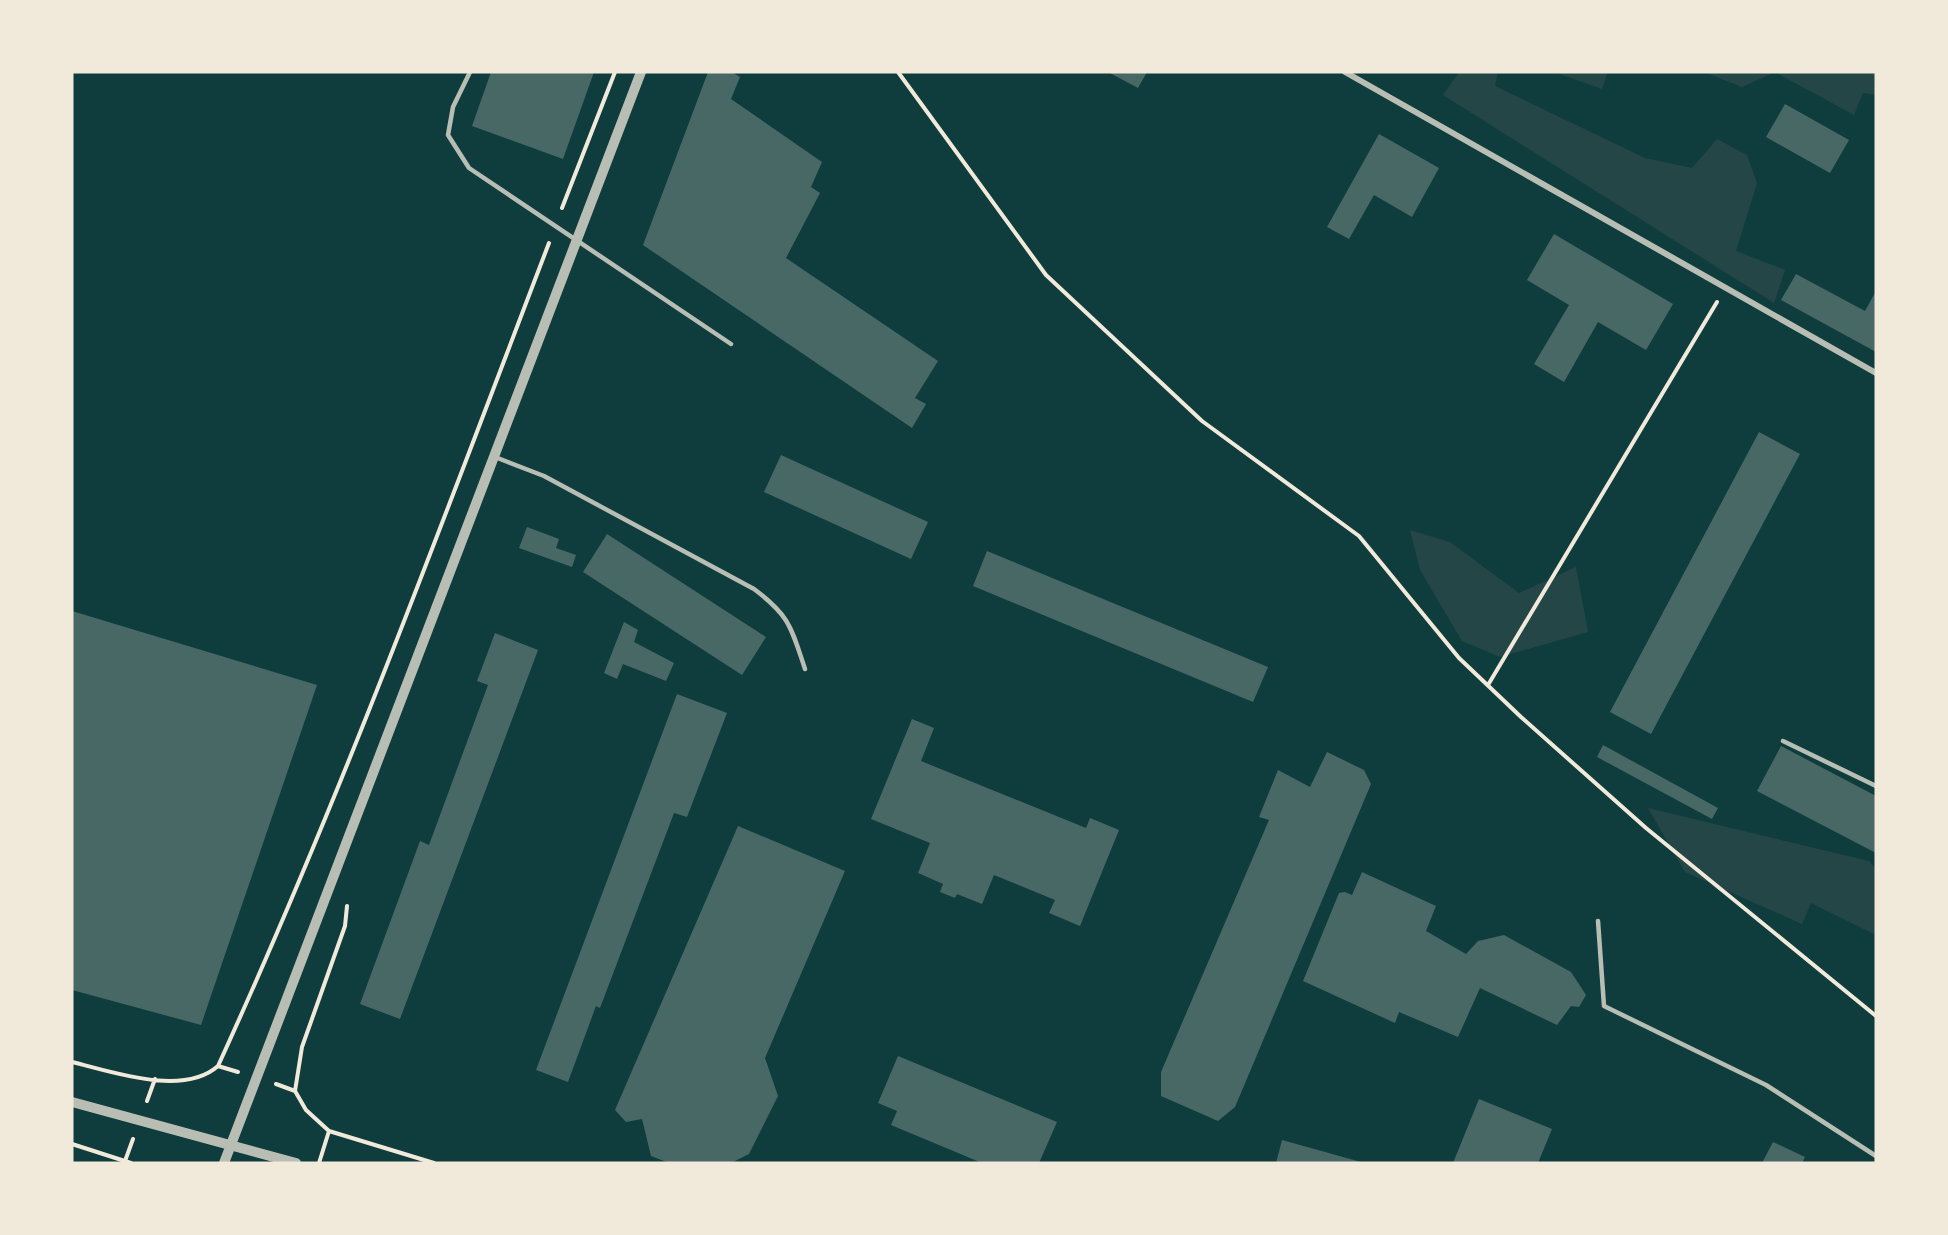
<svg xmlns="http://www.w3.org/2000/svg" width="1948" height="1235" viewBox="0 0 1948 1235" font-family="'DejaVu Sans',sans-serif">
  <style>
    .green { fill: #244646 }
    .building { fill: #486865 }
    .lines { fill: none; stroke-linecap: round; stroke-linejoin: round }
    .path { stroke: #f1e9da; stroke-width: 4 }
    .service { stroke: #b8beb3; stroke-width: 4.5 }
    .minor { stroke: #b8beb3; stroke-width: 6 }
    .tertiary { stroke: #b8beb3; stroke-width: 10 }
  </style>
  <rect width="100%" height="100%" fill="#0f3d3e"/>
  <path class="green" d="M1459,72H1498L1495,86L1645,158L1692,168L1717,139L1747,155L1757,183L1736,251L1785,270L1774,303L1443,95Z
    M1554,72H1608L1602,89Z
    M1704,72H1876V95L1863,93L1854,115L1775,72L1742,87Z
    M1410,530L1450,542L1519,593L1576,567L1588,632L1500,657L1462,641L1420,570Z
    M1648,808L1869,861L1876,869V935L1811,903L1802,924L1685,872Z"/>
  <path class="building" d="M491,72H594L563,159L472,126Z
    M708,72H732L740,77L731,99L822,162L811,187L820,193L786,258L938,361L915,398L926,404L912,428L643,245Z
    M1108,72H1147L1138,88Z
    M1785,104L1849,140L1830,173L1766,137Z
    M1379,134L1439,168L1412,217L1374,195L1349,239L1327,227Z
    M1554,234L1673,304L1646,350L1598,322L1564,382L1534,364L1569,305L1527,280Z
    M1796,274L1865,311L1876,291V352L1781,300Z
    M1759,432L1800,454L1651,734L1610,712Z
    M781,455L928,522L911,559L764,492Z
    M527,527L559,539L556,548L576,555L572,567L519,548Z
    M607,534L766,637L742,675L583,572Z
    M987,551L1268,667L1253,702L973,586Z
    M72,611L317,685L201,1025L72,990Z
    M624,622L638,630L634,642L674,663L666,681L623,664L617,679L604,673Z
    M495,633L538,650L400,1019L360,1004L420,841L429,845L488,685L477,681Z
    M677,694L727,713L687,817L674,813L600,1008L596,1006L568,1082L536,1070Z
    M912,719L934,728L921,761L1086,828L1090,818L1119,830L1080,926L1049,913L1055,900L994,875L982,904L957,894L955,898L940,892L943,884L918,873L930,843L871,819Z
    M1603,745L1718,808L1712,819L1597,757Z
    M1781,746L1876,796V853L1757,791Z
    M1327,752L1364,770L1371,784L1235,1107L1218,1121L1161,1096V1072L1269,820L1259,817L1278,770L1310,787Z
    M738,826L845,871L765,1058L778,1096L749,1154L731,1163H669L651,1156L642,1119L626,1122L615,1110Z
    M1362,872L1436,906L1426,931L1466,954L1478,941L1504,935L1571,972L1586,995L1579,1007L1571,1006L1557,1025L1480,988L1458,1037L1399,1012L1395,1023L1303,981L1339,893L1345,892L1352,895Z
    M898,1056L1057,1122L1039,1163H982L891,1125L897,1111L878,1103Z
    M1479,1099L1552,1129L1538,1163H1453Z
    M1282,1140L1361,1162V1163H1276Z
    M1773,1142L1805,1157L1802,1163H1762Z"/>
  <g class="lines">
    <path class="path" d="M898,72L1046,275L1202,421L1359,536L1459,658L1521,717L1646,828L1876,1016
      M562,208L615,72
      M1488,685L1717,302
      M72,1062C113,1072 183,1097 218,1066L238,1072
      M218,1066C341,797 443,520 549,243
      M276,1084L295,1091L306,1110L329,1131L434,1163
      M295,1091L302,1047L345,926L347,906
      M147,1101L155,1079
      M72,1144L131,1163
      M125,1161L133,1139
      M319,1163L329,1131"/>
    <path class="service" d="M470,72L453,107L448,135L469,168L731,344
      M495,457L544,476L754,589C790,616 791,627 805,669
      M1783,741L1876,786
      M1598,921L1604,1006L1766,1085L1876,1156"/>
    <path class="minor" d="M1345,72L1876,373"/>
    <path class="tertiary" d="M72,1102L296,1163
      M224,1163L641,72"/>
  </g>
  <rect width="1948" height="1235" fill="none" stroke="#f1e9da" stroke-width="147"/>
</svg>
